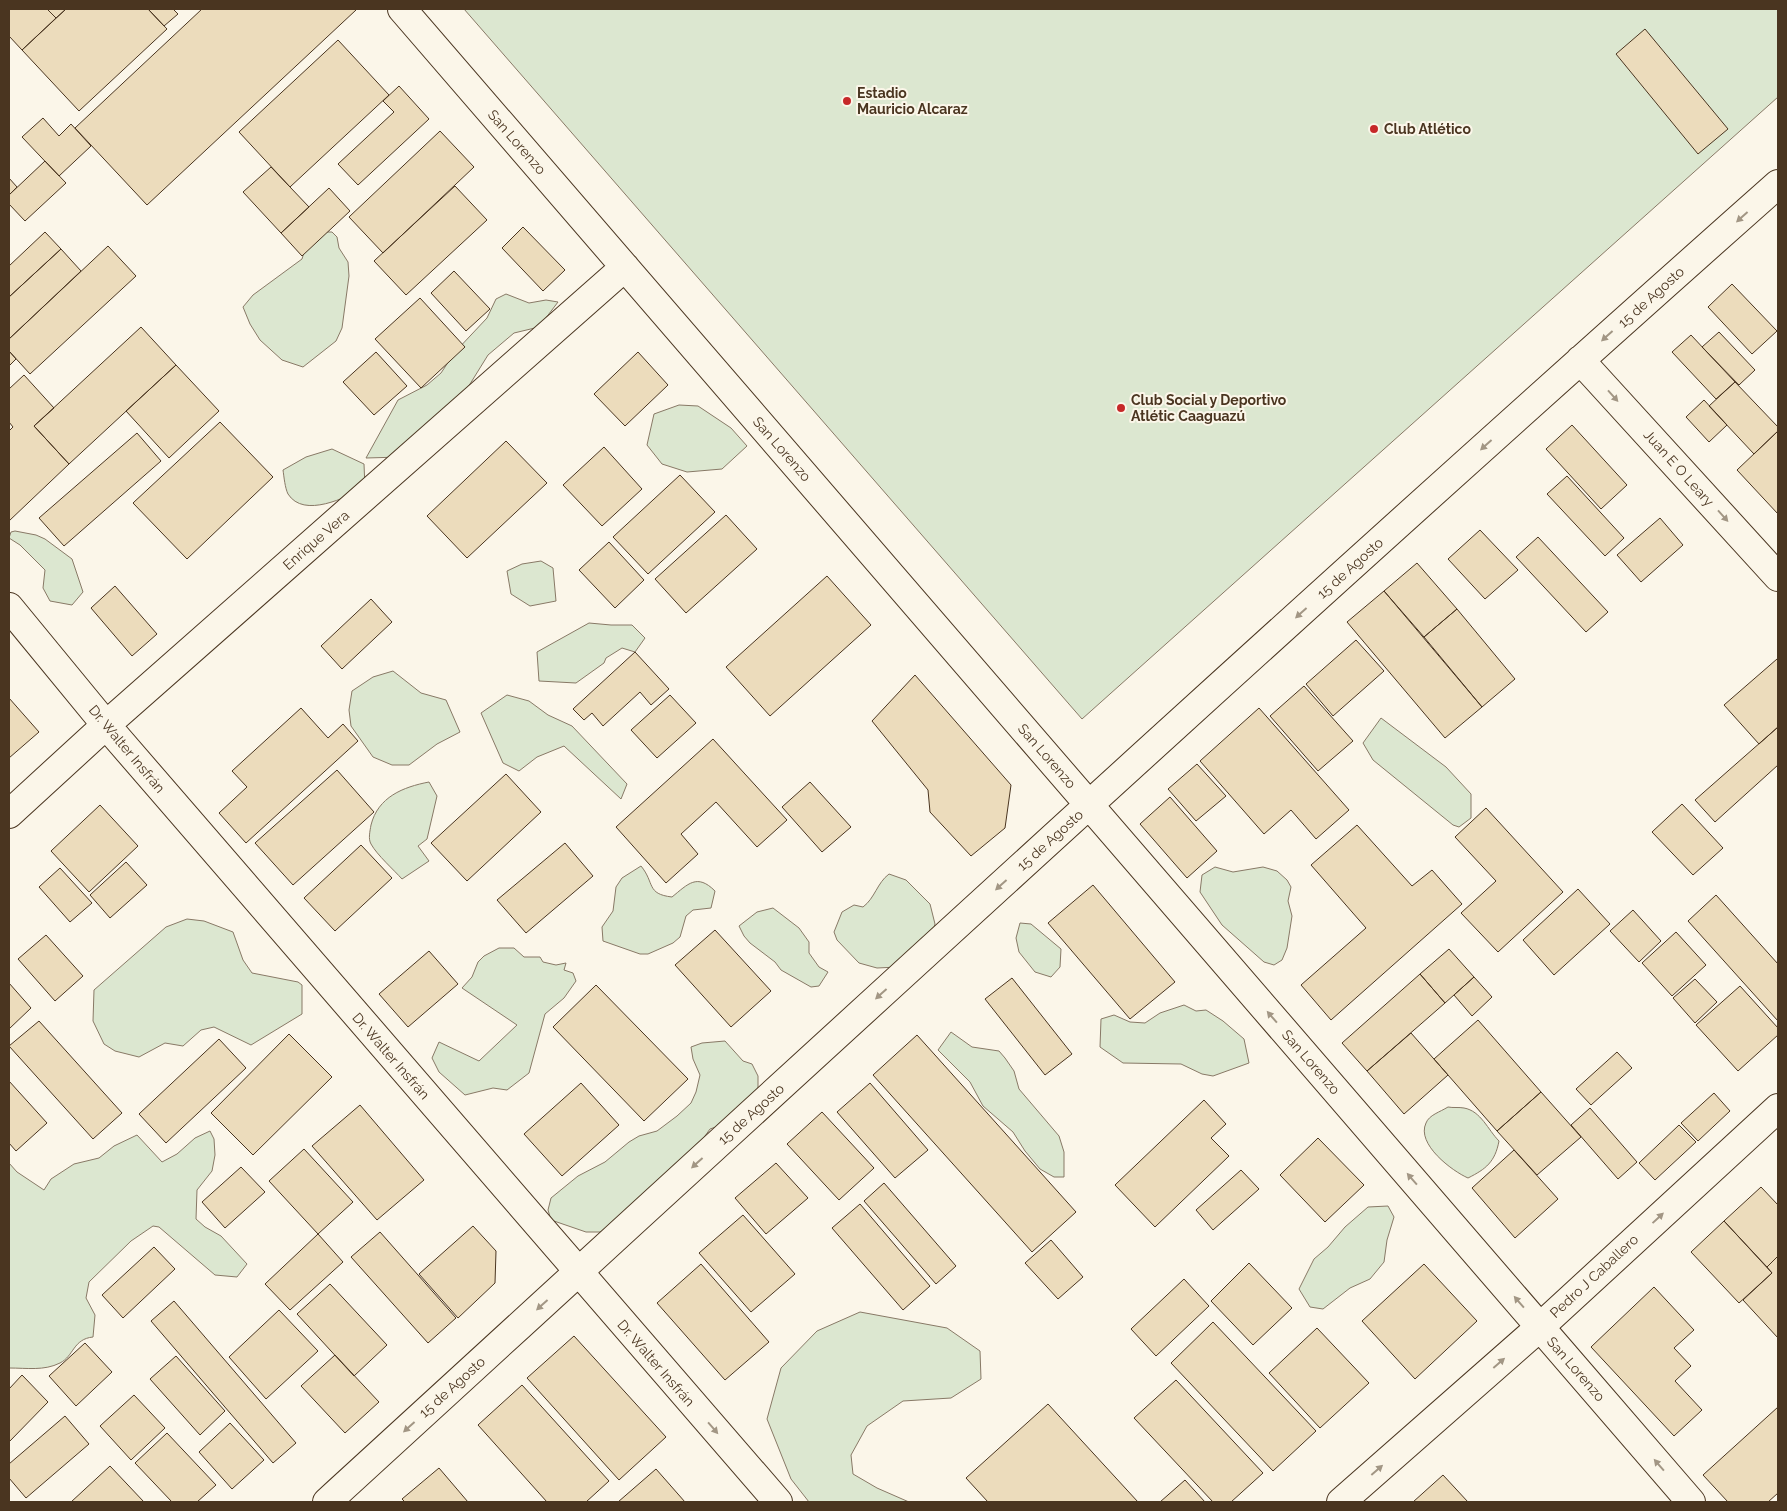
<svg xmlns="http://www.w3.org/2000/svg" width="1787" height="1511" viewBox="0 0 1787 1511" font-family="Raleway,sans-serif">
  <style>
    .green { fill: #dce7d0; stroke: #887966 }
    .building { fill: #ecdcbc; stroke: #4a3520 }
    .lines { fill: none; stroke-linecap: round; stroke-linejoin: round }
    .minor-casing { stroke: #4a3520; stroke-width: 30 }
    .minor { stroke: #fbf6e9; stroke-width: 28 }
    .oneway { fill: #a29684 }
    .poi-dot { fill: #c62828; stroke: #fbf6e9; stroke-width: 2 }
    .labels { text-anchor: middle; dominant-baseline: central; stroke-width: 4; stroke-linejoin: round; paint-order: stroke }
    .poi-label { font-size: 14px; font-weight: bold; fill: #4a3520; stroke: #fbf6e9; text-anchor: start }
    .street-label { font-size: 14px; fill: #4a3520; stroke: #fbf6e9 }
  </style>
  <rect width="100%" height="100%" fill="#fbf6e9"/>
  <path class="green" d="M464,9H1778V97L1082,719Z
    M326,232H332L337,237L339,248L348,262L349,276L342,328L336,341L303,367L282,360L260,340L250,324L243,307L253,295L302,259L305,249Z
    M506,294L529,303L546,300L558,302L539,327L514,333L488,355L457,405L401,457L366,458L398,400L427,385L441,373L455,352L487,318L496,299Z
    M679,405L698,406L731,428L747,446L722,469L687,472L662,464L647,445L654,414Z
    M332,449L364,464L365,488C346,497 304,519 288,494C285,488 284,477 283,470L306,457Z
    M15,531L36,535L45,539L72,559L83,592L72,605L50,601L43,588L45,570L20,545L9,538L11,532Z
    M541,561L553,568L556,601L530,606L511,594L507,571L522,564Z
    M589,623L611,625H632L645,638L635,652L622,648L606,658L604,663L576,683L539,681L537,652Z
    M393,671L421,693L446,700L460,732L437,744L409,765H392L373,757L351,726L349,710L352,691L373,677Z
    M507,695L529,701L548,715L572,726L627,784L621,799L564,746L537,757L519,771L503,763L481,713Z
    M1381,718L1446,767L1471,794V818L1459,827L1453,825L1373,760L1363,743Z
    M429,782L437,796L427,839L418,846L429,861L402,879C394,870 377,855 371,844C368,839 370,831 371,825C378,797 403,787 429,782Z
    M641,866C655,883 646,894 672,897C688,884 697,873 715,891L711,908L693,910L686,916L680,937L673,943L648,954H640L603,941L602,927L613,911L616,887L622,878Z
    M1215,867L1233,872L1263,867L1277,871L1287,880L1291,887L1288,901L1292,916L1287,948L1282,960L1274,965L1264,962L1222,925L1200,892L1202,875Z
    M889,874L906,880L930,904L935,924L931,940L898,967L877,968L859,963L837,940L834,932L842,912L854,905L863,907C875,898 877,883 889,874Z
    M773,908L799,928L809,942V953L819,967L828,972L819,986L811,987L781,970L775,962L750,943L744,936L739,926L757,912Z
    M187,919L204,921L233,932L243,960L252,973L298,982L302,985V1014L251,1045L214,1027L201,1030L183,1046L165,1043L139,1057L115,1051L104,1044L93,1021L94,990L166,927Z
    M1020,923L1031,924L1061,949L1060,967L1051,977L1035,972L1019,952L1016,938Z
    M499,948H514L524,957H540L543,962L556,965L566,963L564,970L573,973L576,981L564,998L545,1014L529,1073L507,1090L493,1088L465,1095L439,1072L432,1058L439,1042L479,1061L517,1025L462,988L472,977L478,962L484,956Z
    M1184,1005L1196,1011L1206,1010L1223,1021L1244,1039L1249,1063L1213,1076L1202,1074L1181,1064L1123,1063L1100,1047L1101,1019L1114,1015L1130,1022L1145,1023L1160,1013Z
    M951,1032L972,1047L999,1051L1005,1058L1014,1071L1019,1089L1059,1136L1064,1152V1177H1054L1040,1169L1025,1151L1013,1132L983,1106L970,1082L938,1050Z
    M725,1041L743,1061L752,1064L758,1076V1088L749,1102L727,1123L710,1129L695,1150L603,1232H586L551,1220L548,1210L551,1198L578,1176L605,1162L629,1142L639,1136L657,1131L677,1116L691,1103L696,1092L700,1075L693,1059L691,1047L702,1043Z
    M1448,1107C1453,1108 1459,1107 1464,1108C1481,1111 1488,1130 1499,1141C1495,1162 1486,1169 1468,1178C1452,1171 1416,1144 1426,1123C1429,1115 1440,1112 1448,1107Z
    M210,1131L214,1139L215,1155L212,1171L197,1190L196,1219L205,1227L221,1236L247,1264L237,1277L215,1275L159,1227L153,1226L131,1241L89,1282L86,1298L95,1315L93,1337C73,1339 74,1356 60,1363C44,1371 27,1368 9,1368V1163L17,1172L44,1190L51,1179L74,1164L99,1158L114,1146L137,1135L162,1162L177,1154L195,1138Z
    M1388,1206L1394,1217L1387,1240L1384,1262L1370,1279L1350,1288L1323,1309L1310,1307L1299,1289L1314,1259L1328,1247L1345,1227L1368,1207Z
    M860,1312L947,1328L980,1351L981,1379L951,1398L903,1401L867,1426L851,1455L853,1474L877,1488L909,1502H809L791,1479L767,1419L781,1368L817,1331Z"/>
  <path class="building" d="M9,9H47L56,18L22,50L9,36Z
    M47,9H66L56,18Z
    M66,9H148L167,29L79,111L22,50Z
    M148,9H173L178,14L164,26Z
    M202,9H354L356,10L147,205L75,128Z
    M1645,29L1728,129L1698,154L1616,54Z
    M338,40L389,95L290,187L239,132Z
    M399,86L429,119L358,185L338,164L394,112L383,101Z
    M43,118L59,136L71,124L91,146L59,176L22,137Z
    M440,131L474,167L383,253L349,217Z
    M45,161L66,183L25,221L9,204V195Z
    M271,167L309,207L281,233L243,192Z
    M9,178L17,187L9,195Z
    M455,186L487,220L406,295L374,261Z
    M329,188L350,211L302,256L281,233Z
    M523,227L565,270L543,291L502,248Z
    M45,232L61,249L9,297V266Z
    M108,246L136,276L30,374L9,351V339Z
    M61,249L81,271L9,339V297Z
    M454,271L490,309L466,331L431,293Z
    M1732,284L1777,331L1752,354L1708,307Z
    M420,298L465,347L421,388L375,339Z
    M141,327L176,365L69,464L34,426Z
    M1719,332L1755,370L1739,385L1702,347Z
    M1691,335L1735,382L1716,399L1672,352Z
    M9,351L16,359L9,366Z
    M376,352L407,386L374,415L343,382Z
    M638,352L668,385L625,426L594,394Z
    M176,365L219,411L169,458L126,411Z
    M24,375L54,408L34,426L69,464L9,521V431L13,427L9,422V389Z
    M1735,382L1778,427V431L1754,454L1709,406Z
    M1704,400L1727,425L1709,442L1686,417Z
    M220,422L273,477L187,559L133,503Z
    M1572,425L1627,485L1601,509L1546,449Z
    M1778,431V514L1737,470Z
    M137,433L161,461L64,546L39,518Z
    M506,441L547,483L467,558L427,516Z
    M604,447L642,489L602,526L563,485Z
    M680,475L715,512L648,574L613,537Z
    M1567,476L1624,538L1605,556L1547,494Z
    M726,515L757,549L686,613L655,579Z
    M1660,518L1683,545L1641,582L1617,555Z
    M1480,530L1518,570L1485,599L1448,559Z
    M1538,537L1608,612L1586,632L1516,557Z
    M609,542L644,580L615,608L579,570Z
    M1417,563L1457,609L1424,637L1384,591Z
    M827,576L871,625L770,716L726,667Z
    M115,586L157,634L132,656L91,608Z
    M1384,591L1482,707L1445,738L1347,622Z
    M371,599L392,622L342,669L321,646Z
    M1457,609L1515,679L1482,707L1424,637Z
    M1356,640L1384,671L1333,716L1306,684Z
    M635,652L669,689L651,705L640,692L603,726L592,713L584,720L573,709Z
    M1777,659L1778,660V727L1759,744L1724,705Z
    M915,675L1011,785L1005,828L971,856L930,812L928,790L872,721Z
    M1304,686L1353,741L1318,771L1270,716Z
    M670,695L696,723L657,758L631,730Z
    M9,698L39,732L9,758Z
    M301,708L328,738L343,724L358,741L246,843L219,813L247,787L232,771Z
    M1259,708L1349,810L1316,839L1291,810L1264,834L1200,761Z
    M1778,727V765L1715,822L1695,800Z
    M713,739L787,820L757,847L716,802L681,834L698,854L666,883L616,827Z
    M1197,764L1226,796L1196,821L1168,789Z
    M337,770L374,812L293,885L255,843Z
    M506,774L541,812L467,881L431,843Z
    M810,782L851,827L822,852L782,807Z
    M1170,797L1217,851L1187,878L1140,824Z
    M1682,804L1723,848L1693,875L1652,832Z
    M100,805L138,846L89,892L51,851Z
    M1486,808L1563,892L1498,952L1461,913L1496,881L1455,837Z
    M1357,825L1412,886L1432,870L1462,904L1331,1020L1301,985L1366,928L1311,865Z
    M565,843L593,876L526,933L497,900Z
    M361,845L392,878L335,931L304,898Z
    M126,862L147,885L110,918L90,895Z
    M60,868L92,903L70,922L39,887Z
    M1093,885L1175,982L1130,1019L1048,923Z
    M1578,889L1610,924L1554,975L1523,940Z
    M1716,895L1778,964V1021L1688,921Z
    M1633,910L1661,941L1639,962L1610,931Z
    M715,930L771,991L731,1027L675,965Z
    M1676,932L1706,965L1672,996L1642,963Z
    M46,935L83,976L55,1001L18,959Z
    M1449,949L1474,977L1445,1003L1420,974Z
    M429,951L458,984L408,1027L379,994Z
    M1420,974L1445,1003L1367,1071L1342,1043Z
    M1474,977L1492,997L1472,1016L1454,995Z
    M1012,978L1072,1054L1045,1075L985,999Z
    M1695,979L1717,1002L1695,1023L1673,998Z
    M9,983L31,1008L9,1029Z
    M596,985L688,1079L644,1121L553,1027Z
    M1740,986L1778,1028V1035L1738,1071L1696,1025Z
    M1478,1020L1541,1092L1497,1131L1434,1059Z
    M39,1021L122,1113L93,1139L9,1046Z
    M1411,1033L1448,1075L1404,1114L1367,1071Z
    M289,1034L332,1077L253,1155L211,1113Z
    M917,1035L1076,1212L1032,1252L873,1075Z
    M219,1039L246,1068L166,1143L139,1114Z
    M1617,1052L1632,1068L1591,1105L1576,1089Z
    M9,1081L47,1123L16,1151L9,1143Z
    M581,1083L619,1125L562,1176L524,1134Z
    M870,1083L928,1150L895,1178L837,1112Z
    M1541,1092L1581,1137L1537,1175L1497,1131Z
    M1714,1093L1730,1111L1698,1141L1681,1123Z
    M1204,1100L1226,1124L1211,1138L1229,1156L1155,1227L1115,1185Z
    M360,1105L424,1180L377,1220L312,1146Z
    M1590,1108L1637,1162L1618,1179L1571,1125Z
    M822,1112L874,1168L839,1200L787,1144Z
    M1679,1125L1696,1142L1655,1180L1639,1163Z
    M1318,1138L1364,1185L1325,1222L1280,1175Z
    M304,1149L353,1202L318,1234L269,1181Z
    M1514,1150L1558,1199L1515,1238L1472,1188Z
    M776,1163L808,1198L766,1234L735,1198Z
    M241,1167L265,1192L225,1228L202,1202Z
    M1241,1170L1259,1189L1213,1230L1196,1210Z
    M884,1183L956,1266L936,1284L864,1201Z
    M1761,1187L1778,1205V1256L1767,1267L1724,1221Z
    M860,1204L930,1286L903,1310L832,1228Z
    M743,1215L795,1274L751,1312L699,1253Z
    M1724,1221L1772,1273L1739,1303L1691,1252Z
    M473,1226L496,1251L495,1283L458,1318L419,1274Z
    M380,1232L456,1318L428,1343L351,1257Z
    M318,1234L343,1262L290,1310L265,1284Z
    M1051,1240L1083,1277L1058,1299L1025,1263Z
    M154,1247L175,1269L123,1318L102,1295Z
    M1777,1257L1778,1259V1338L1743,1300L1772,1273L1767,1267Z
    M1249,1263L1292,1308L1253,1345L1211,1301Z
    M701,1264L769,1342L725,1380L657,1303Z
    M1424,1264L1477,1321L1415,1379L1362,1321Z
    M1184,1279L1209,1306L1156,1356L1131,1329Z
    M330,1284L387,1345L354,1376L297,1314Z
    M1654,1287L1694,1330L1674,1348L1691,1366L1675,1381L1702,1410L1674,1436L1591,1347Z
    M174,1301L296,1443L273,1463L151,1321Z
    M279,1310L318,1351L266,1399L229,1357Z
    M1213,1322L1316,1431L1273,1471L1171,1363Z
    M1317,1328L1369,1383L1320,1428L1269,1373Z
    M574,1336L666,1437L619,1480L527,1378Z
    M85,1343L112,1372L76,1406L49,1376Z
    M335,1355L379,1402L345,1433L301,1386Z
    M176,1356L225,1411L200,1435L150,1379Z
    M22,1375L48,1402L9,1442V1389Z
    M1176,1380L1263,1473L1231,1502H1213L1134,1418Z
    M522,1385L609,1481L586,1502H547L478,1425Z
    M134,1395L165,1428L131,1460L100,1426Z
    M1048,1404L1138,1502H988L966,1478Z
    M1778,1407V1493L1768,1502H1728L1703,1475Z
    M65,1416L89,1444L26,1498L9,1478V1464Z
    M230,1423L264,1460L232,1489L199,1452Z
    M167,1433L216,1485L197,1502H172L135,1463Z
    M110,1466L144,1502H71Z
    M439,1468L468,1502H405L402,1499Z
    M656,1469L685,1502H618Z
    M1443,1475L1468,1502H1413Z
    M1185,1480L1205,1502H1160Z"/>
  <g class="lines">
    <g class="minor-casing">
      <path id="minor" d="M402,9L1691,1502
        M1580,360L1778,577
        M9,607L106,725L778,1502
        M9,814L106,725L625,267
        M327,1502C809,1061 1289,618 1778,184
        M1341,1502L1540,1327L1778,1108"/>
    </g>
    <use href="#minor" class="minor"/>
  </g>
  <defs><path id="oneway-solid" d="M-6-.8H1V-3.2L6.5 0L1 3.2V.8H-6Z" transform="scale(1.25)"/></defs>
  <g class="oneway">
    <use href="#oneway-solid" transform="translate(1742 217) rotate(138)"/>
    <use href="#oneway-solid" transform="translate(1607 336) rotate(138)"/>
    <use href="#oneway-solid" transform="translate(1613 396) rotate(48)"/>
    <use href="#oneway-solid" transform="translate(1486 445) rotate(138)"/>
    <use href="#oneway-solid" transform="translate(1723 516) rotate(48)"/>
    <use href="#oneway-solid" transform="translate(1301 613) rotate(138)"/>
    <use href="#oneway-solid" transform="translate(1001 885) rotate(138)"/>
    <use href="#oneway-solid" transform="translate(881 994) rotate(138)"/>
    <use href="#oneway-solid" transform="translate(1272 1017) rotate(-131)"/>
    <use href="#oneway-solid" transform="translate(697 1163) rotate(138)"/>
    <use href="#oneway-solid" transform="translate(1412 1179) rotate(-131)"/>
    <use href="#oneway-solid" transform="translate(1658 1218) rotate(-43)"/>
    <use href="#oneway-solid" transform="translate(1519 1302) rotate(-131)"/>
    <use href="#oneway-solid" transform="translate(542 1305) rotate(138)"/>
    <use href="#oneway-solid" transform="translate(1499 1363) rotate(-41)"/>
    <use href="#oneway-solid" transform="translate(409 1427) rotate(138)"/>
    <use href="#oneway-solid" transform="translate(713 1428) rotate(49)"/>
    <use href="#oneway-solid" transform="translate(1659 1465) rotate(-131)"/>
    <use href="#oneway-solid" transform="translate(1377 1470) rotate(-41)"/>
  </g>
  <g class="poi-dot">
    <circle cx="847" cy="101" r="5"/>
    <circle cx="1374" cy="129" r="5"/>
    <circle cx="1121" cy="408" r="5"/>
  </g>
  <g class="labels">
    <g class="poi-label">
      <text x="857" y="93">Estadio<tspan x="857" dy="16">Mauricio Alcaraz</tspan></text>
      <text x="1384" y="129">Club Atlético</text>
      <text x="1131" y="400">Club Social y Deportivo<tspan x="1131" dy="16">Atlétic Caaguazú</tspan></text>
    </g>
    <g class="street-label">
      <text transform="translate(517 142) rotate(49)">San Lorenzo</text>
      <text transform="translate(1651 297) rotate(-42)">15 de Agosto</text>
      <text transform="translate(782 449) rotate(49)">San Lorenzo</text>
      <text transform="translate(1679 468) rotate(48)">Juan E O Leary</text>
      <text transform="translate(316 540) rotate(-41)">Enrique Vera</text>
      <text transform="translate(1350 568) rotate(-42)">15 de Agosto</text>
      <text transform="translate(127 749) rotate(50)">Dr. Walter Insfrán</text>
      <text transform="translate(1047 756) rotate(49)">San Lorenzo</text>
      <text transform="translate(1050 840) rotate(-42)">15 de Agosto</text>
      <text transform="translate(391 1056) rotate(49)">Dr. Walter Insfrán</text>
      <text transform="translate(1311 1062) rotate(49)">San Lorenzo</text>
      <text transform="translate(751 1114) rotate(-42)">15 de Agosto</text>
      <text transform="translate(1594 1276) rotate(-43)">Pedro J Caballero</text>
      <text transform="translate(656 1363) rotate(49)">Dr. Walter Insfrán</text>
      <text transform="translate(1576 1369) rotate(49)">San Lorenzo</text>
      <text transform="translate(452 1387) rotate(-42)">15 de Agosto</text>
    </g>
  </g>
  <rect width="1787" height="1511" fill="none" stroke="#4a3520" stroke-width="20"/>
</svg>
